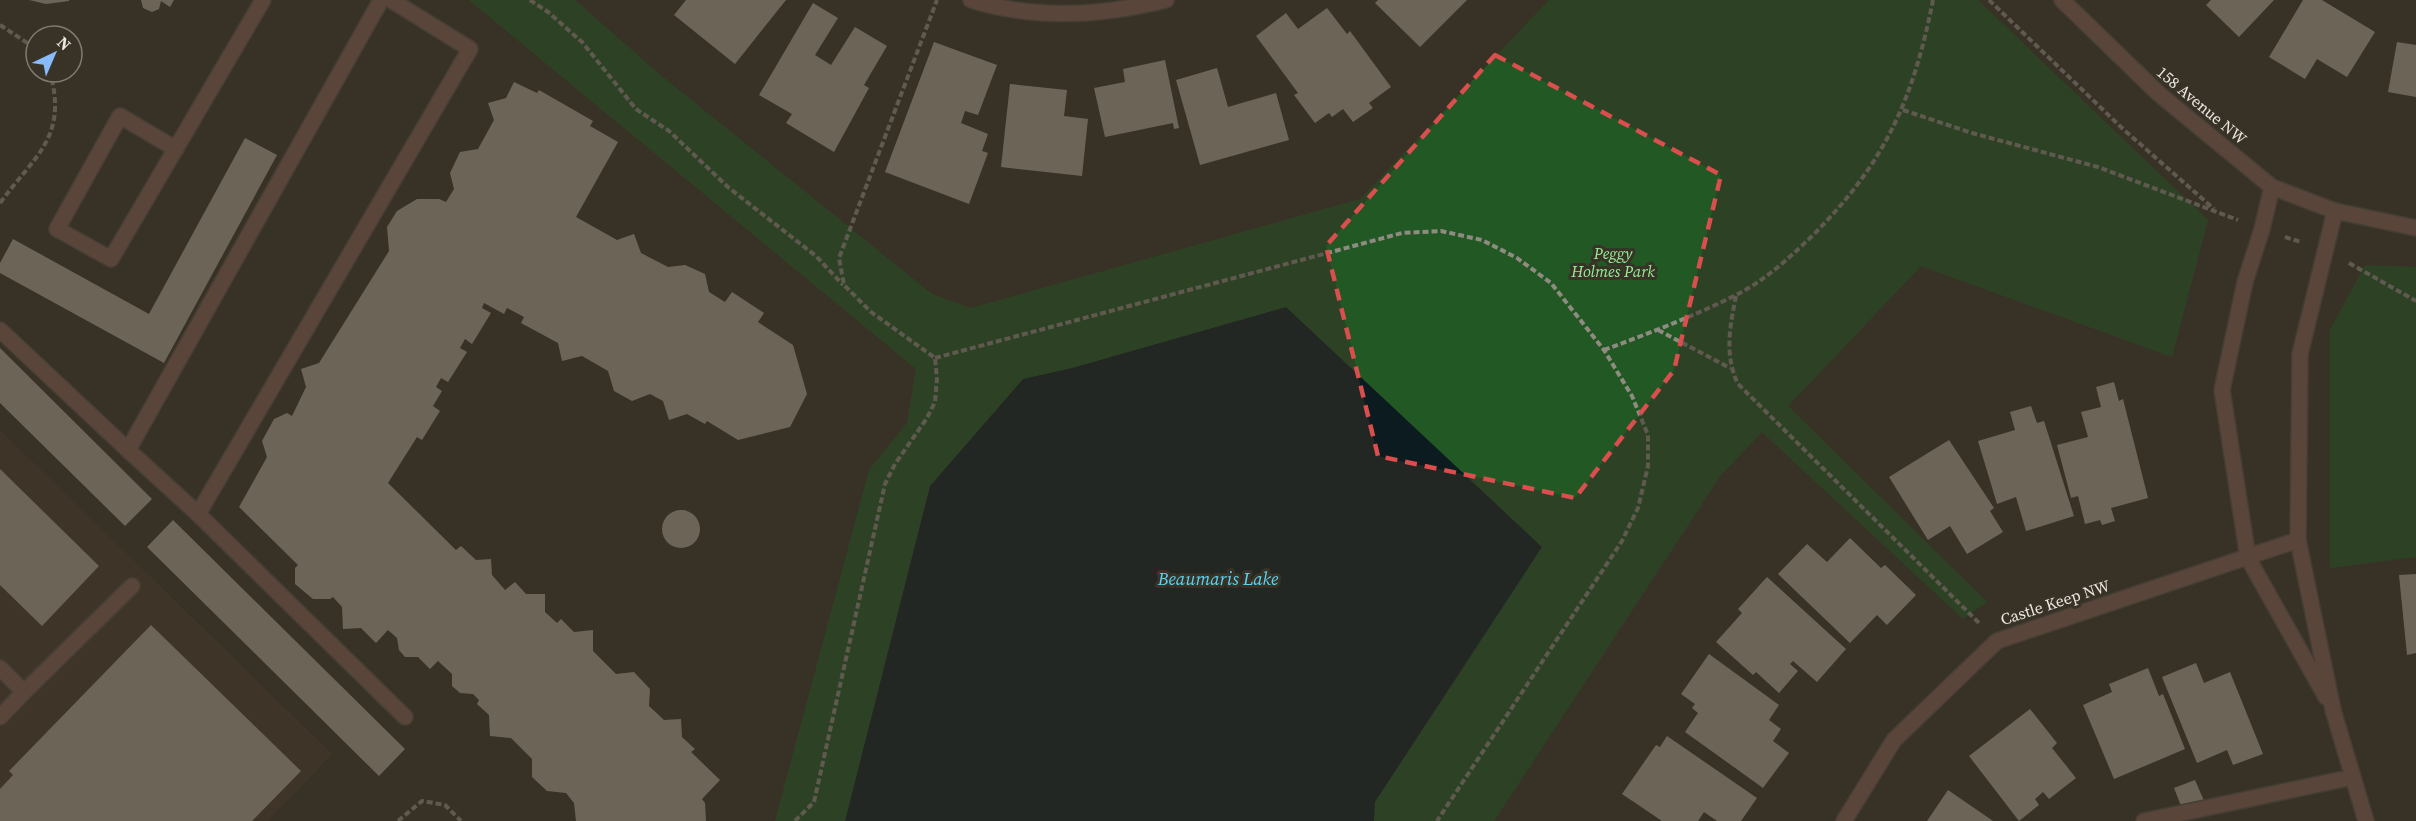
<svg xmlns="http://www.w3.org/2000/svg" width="2416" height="821" viewBox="0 0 2416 821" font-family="'Source Serif 4',serif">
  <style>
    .built { fill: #453b2a }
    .green { fill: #215824 }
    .water { fill: #0b1b1f }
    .building { fill: #ada296 }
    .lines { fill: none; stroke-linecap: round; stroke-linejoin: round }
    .minor-casing { stroke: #554f45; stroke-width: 18 }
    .path { stroke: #908b81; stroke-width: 4; stroke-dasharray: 6 3; stroke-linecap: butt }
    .minor { stroke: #825d52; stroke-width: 15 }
    .marked { fill: none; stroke: #da4e4d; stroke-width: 4.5; stroke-dasharray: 12 8; stroke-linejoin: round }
    .labels { text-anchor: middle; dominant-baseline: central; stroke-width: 6; stroke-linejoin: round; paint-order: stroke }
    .street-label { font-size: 16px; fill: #ece8e0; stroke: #383227 }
    .park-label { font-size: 16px; font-style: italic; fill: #96ef96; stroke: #383227 }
    .water-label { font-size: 18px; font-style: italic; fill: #59d5f5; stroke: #383227 }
  </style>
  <rect width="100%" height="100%" fill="#383227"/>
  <path class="built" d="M0,430L332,754L268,821H0Z"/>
  <path class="green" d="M469,0H575L658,73L932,294L971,308L1360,199L1549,0H1978L2208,220L2172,357L1921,266L1788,406L1987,602L1963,619L1762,432L1721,475L1494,821H775L869,470L907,423L916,369Z
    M2365,265L2416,267V557L2330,568V330Z"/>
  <path class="water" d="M1286,307L1542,547L1375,802L1374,821H845L930,486L1023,379L1072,368Z"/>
  <path class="building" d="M29,0H69V1L46,4Z
    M141,0H174L170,7L161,1L159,9L152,12L143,8Z
    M686,0H786L735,64L674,15Z
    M1378,0H1467L1420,47L1375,3Z
    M2211,0H2274L2239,37L2206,5Z
    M2303,0H2322L2375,32L2347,77L2317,59L2305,79L2269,57Z
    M813,3L838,18L815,55L831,65L855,27L887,46L864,85L869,88L834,152L786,123L792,114L759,95Z
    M1327,8L1347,34L1350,31L1391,87L1369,103L1373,108L1353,122L1343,109L1332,117L1329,113L1315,123L1294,95L1298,93L1256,36L1286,13L1298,29Z
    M934,42L997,65L978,115L965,111L961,123L988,134L982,151L988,153L969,204L885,172Z
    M2397,42L2416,45V97L2388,92Z
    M1165,60L1179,128L1174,129L1173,123L1105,137L1094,88L1125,82L1123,69Z
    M1217,68L1228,107L1276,93L1289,140L1200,165L1176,80Z
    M514,82L537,93L539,90L593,121L590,126L618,142L576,217L617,240L634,234L641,253L668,267L685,265L705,274L709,292L725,302L732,292L764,313L758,322L793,345L807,394L790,427L738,440L707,421L705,424L687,414L669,420L663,401L650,394L632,401L614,391L608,371L582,356L562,361L558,343L521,323L524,317L507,308L504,314L484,303L482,308L491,313L472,344L465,339L460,348L467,352L448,382L441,378L436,387L442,391L433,406L440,411L422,440L417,437L388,483L456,550L461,546L476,560L491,559L492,575L505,590L515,582L526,594H545V612L557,623L561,619L574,632L593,630V651L616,674L634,672L650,689L649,706L664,720L681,719L682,737L695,749L691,752L720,780L702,799L705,803L706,821H576L574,803L566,793L547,791L532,777V759L511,738L490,736L489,715L477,704L479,700L473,694L460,693L452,686V674L438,661L430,669L418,657H405L399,650L397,638L388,630L376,643L361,628L343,629L342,607L333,597L330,599H313L295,584V568L298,565L239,507L267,457L262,441L274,419L287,413L292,416L306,387L301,369L319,363L389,251L387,227L397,211L417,199H439L446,202L454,189L450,173L460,152L478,149L494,120L488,103L506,98Z
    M1010,84L1067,90L1064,116L1088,119L1082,176L1001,167Z
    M245,138L277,155L164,363L0,273V263L13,239L149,314Z
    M0,348L152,499L125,526L0,403Z
    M2114,382L2119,401L2123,399L2148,498L2111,508L2115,521L2102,525L2100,520L2085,524L2078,496L2071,498L2057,445L2088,437L2081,412L2101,407L2096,387Z
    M2031,406L2037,423L2044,421L2074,516L2026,531L2016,497L1997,504L1978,441L2015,430L2010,412Z
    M1949,440L1994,508L1990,511L2003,532L1967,554L1950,526L1928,540L1889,477Z
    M0,469L99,566L42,626L0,585Z
    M662 529a19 19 0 1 1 38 0a19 19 0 1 1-38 0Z
    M173,520L405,749L379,776L147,547Z
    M1850,538L1881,568L1885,565L1916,595L1887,625L1877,615L1850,643L1778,574L1807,544L1827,562Z
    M2416,574V653L2407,655L2399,575Z
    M1767,577L1846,649L1817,682L1793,661L1790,664L1798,671L1779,693L1756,672L1753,675L1716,642L1742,613L1738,609Z
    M151,625L301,771L252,821H0V789L13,775L9,771Z
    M1709,654L1779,705L1769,720L1781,729L1773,741L1789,753L1763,788L1685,732L1698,713L1692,708L1695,704L1681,694Z
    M2196,663L2204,683L2230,672L2263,754L2233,765L2227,750L2197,763L2162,677Z
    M2148,668L2159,696L2163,694L2185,749L2114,779L2083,705L2112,692L2109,684Z
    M2030,709L2057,743L2052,748L2076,778L2049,799L2043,792L2035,799L2039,805L2019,821L1969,756Z
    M1667,736L1757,798L1741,821H1717L1704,812L1698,821H1662L1622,794L1656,745L1660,747Z
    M2195,780L2205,803L2183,811L2174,788Z
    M1948,790L1993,821H1927Z"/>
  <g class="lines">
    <g class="minor-casing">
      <path id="minor" d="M391,0L470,49L198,514L405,717
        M971,0C1035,20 1102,16 1166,0
        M2062,0L2159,94L2272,187L2335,211L2416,228
        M176,149L120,116L57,229L111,259L263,0
        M2272,187L2262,229L2245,282L2222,390L2248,558L2326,697
        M2335,211L2300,354L2298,540L2333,710L2366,821
        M0,330L128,450
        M198,514L128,450L381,0
        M0,668L24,692L0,717
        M24,692L132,586
        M1844,821L1894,740L1997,641L2298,540
        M2144,821L2353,777"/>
    </g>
    <path class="path" d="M530,0L548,12L582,42L636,109L669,131L729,188L816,256L843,285
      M1989,0L2123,129L2214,209
      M0,25L32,46L36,52
      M1903,110L1972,133L2098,167L2238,220
      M0,203C35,155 68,138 50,72
      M2285,237L2301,242
      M2349,263L2416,301
      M1736,296C1730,326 1724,355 1738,384L1979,623
      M1658,330L1730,368
      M1604,350C1647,334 1692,317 1734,296C1763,282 1787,260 1810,238C1884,165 1913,101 1933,0
      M935,358L1402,233L1441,231L1482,240L1517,258L1551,283L1604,350L1632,396L1648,435V466L1638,508L1622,541L1437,821
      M398,821L422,801L445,805L461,821
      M795,821L814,802L885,484L895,464L927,418L935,402L937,379L935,358L871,312L844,285L839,258L937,0"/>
    <use href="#minor" class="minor"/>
  </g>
  <path d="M0 0H2416V821H0ZM1495,55L1721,175L1674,370L1575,498L1378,456L1326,246Z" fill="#383227" fill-opacity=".55" fill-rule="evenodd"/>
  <path class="marked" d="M1495,55L1721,175L1674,370L1575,498L1378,456L1326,246Z"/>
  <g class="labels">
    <g class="street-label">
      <text transform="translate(2202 105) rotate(40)">158 Avenue NW</text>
      <text transform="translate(2055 602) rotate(-18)">Castle Keep NW</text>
    </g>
    <g class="park-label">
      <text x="1613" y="253">Peggy<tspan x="1613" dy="18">Holmes Park</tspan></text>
    </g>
    <g class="water-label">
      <text x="1218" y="578">Beaumaris Lake</text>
    </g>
  </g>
  <g transform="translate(54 54) rotate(44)"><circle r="28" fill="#383227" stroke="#807b71" stroke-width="1.5"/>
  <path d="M0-4.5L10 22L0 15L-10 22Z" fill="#89bafc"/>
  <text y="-9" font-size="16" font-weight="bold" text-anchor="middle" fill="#ece8e0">N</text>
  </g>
</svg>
